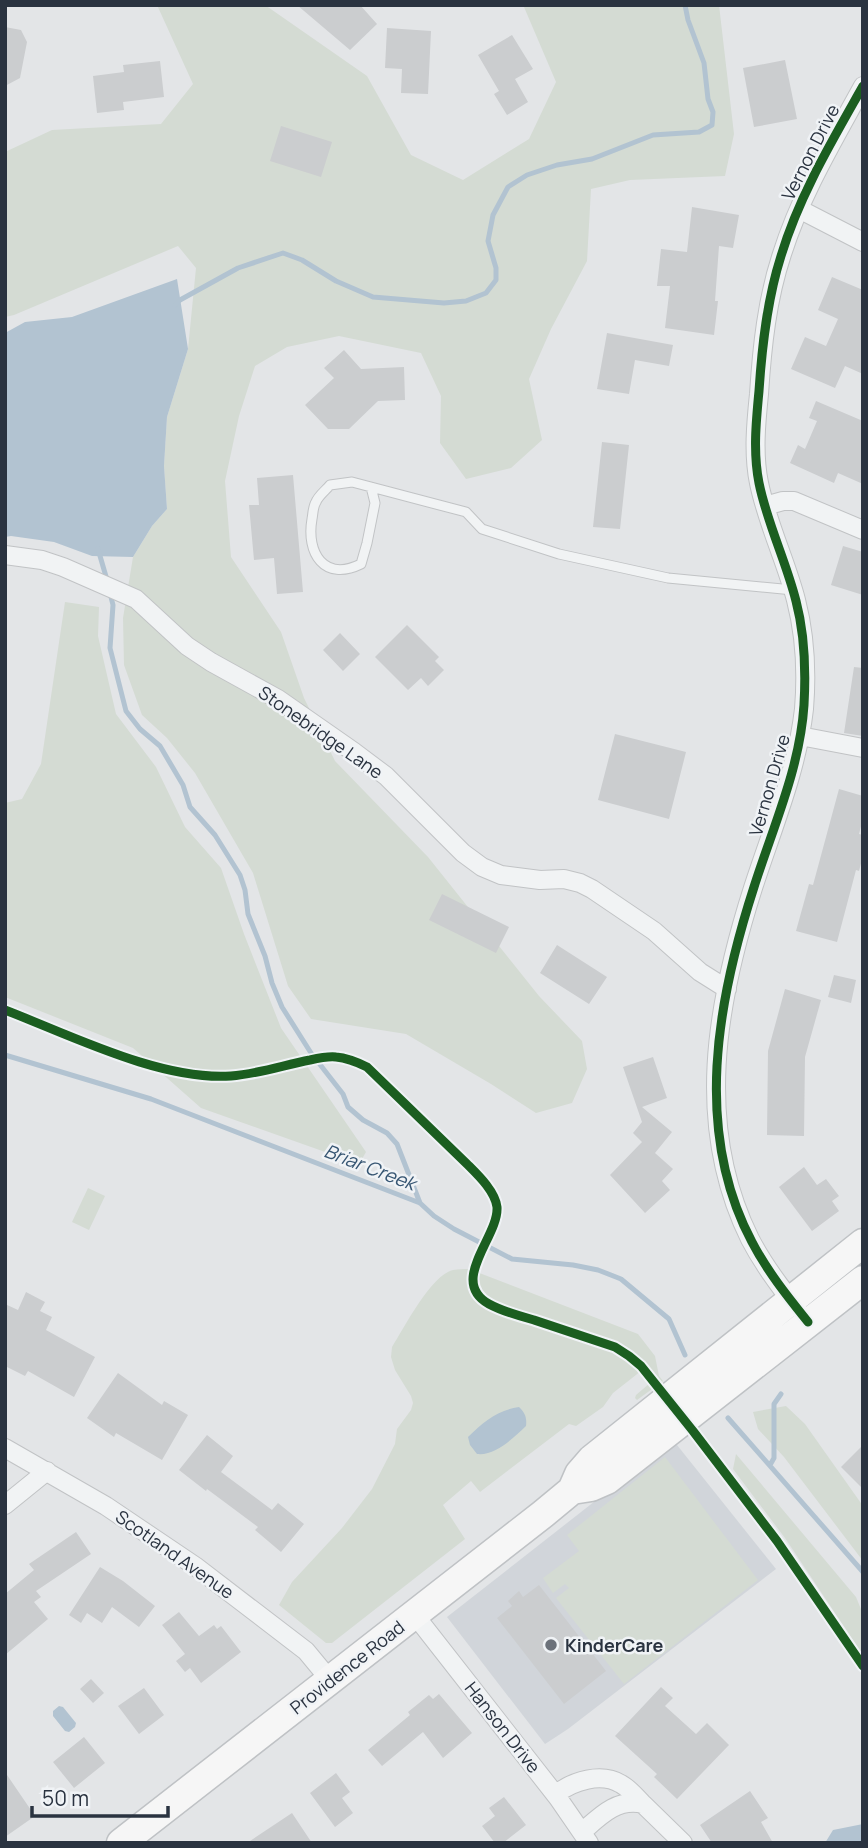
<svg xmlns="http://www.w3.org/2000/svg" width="868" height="1848" viewBox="0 0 868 1848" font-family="Manrope,sans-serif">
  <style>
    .built { fill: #d1d5da }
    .green { fill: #d4dbd3 }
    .water { fill: #b2c3d1 }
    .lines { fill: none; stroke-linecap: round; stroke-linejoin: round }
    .stream { stroke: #b2c3d1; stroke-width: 5 }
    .building { fill: #cbcdcf }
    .service-casing { stroke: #c1c3c5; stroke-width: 11 }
    .minor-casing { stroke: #c1c3c5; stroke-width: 20 }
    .primary-casing { stroke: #bfc2c5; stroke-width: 31 }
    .service { stroke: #f1f3f4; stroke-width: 9 }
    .minor { stroke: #f1f3f4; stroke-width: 18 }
    .primary { stroke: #f6f6f6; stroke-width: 28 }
    .cycleway-casing { stroke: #f0f3f6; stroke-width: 13 }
    .cycleway { stroke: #1b5e20; stroke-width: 9 }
    .poi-dot { fill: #6b717a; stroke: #f0f3f6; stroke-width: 2.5 }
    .labels { text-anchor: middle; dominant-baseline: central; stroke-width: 5; stroke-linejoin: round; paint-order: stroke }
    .street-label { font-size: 18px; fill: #2a3340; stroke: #f0f3f6 }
    .poi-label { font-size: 18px; font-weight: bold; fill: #2a3340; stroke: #f0f3f6; text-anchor: start }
    .water-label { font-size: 19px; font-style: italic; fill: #365572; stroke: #f0f3f6 }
  </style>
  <rect width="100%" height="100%" fill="#e3e5e7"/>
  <path class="built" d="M673,1440L776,1569L568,1729L545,1744L447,1617Z"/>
  <path class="green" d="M157,5H265L367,76L411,155L463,180L529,139L556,82L524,7L522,5H719L734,134L725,176L630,180L591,189L587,261L551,329L529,379L542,440L511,468L466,479L440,443L441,396L421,353L339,336L287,347L255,366L239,416L225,481L231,557L281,632L304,698L335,761L428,857L539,996L582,1041L587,1069L572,1103L536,1113L491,1084L406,1034L311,1019L288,986L253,873L195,773L167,738L142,715L124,665L123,618L133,557L152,526L167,509L164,466L167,417L188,349L196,268L178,246L14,315L5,317V152L52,130L161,124L193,84Z
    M65,602L99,607L98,636L116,714L156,767L185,827L221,868L244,934L281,1028L366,1152L359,1164L201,1108L133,1048L5,997V803L22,799L41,764Z
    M88,1188L105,1196L89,1230L72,1222Z
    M469,1269L638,1334L655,1356L659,1376L663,1381L637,1400L635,1398L636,1395L650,1383L641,1371L613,1393L603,1407L576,1426L569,1424L480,1492L471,1481L443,1505L465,1539L332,1643H326L279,1605L292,1582L342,1528L372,1489L395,1444L397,1429L411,1410L413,1403L411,1396L395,1370L391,1357L392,1347C404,1328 431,1275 453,1270C458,1269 464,1269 469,1269Z
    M786,1406L805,1424L863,1506V1561L784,1457L758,1429L753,1412Z
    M736,1454L856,1597L863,1614V1655L785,1538L733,1469Z
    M665,1457L758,1580L624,1684L556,1598L569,1588L565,1584L553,1593L543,1578L579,1551L567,1535Z"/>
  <path class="water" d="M177,279L188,349L167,417L164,466L167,509L152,526L133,557L92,556L54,542L11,536L5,537V333L25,322L72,317Z
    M519,1407C525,1413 527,1417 526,1426C513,1438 496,1456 477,1454L470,1445L468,1437C483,1422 498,1410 519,1407Z
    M59,1706L63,1707L76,1723L75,1727L69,1732L65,1731L53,1716V1711Z
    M863,1824V1843H825L833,1830Z"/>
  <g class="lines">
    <path class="stream" d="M175,305L180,300L238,268L283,253L302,260L336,281L373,297L444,303L466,301L486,293L496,280V268L488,241L493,215L508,187L527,175L557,165L592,159L653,135L699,132L712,125L713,112L708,99L704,63L688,20L685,5
      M98,549L107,580
      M110,593L113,605L110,648L126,711L140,729L160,746L183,785L190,807L215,835L240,875L245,890L248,914L265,956L272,983L282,1007L311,1053L343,1094L348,1107L363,1120L387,1133L397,1144L420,1203
      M5,1055L151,1099L420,1203L434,1216L454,1229L512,1259L573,1265L598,1270L621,1279L669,1319L685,1355
      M728,1418L863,1572
      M770,1465L774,1458V1404L781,1394"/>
  </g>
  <path class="building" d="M297,5H360L377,24L350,50Z
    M5,27L21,30L27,42L20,78L5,86Z
    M387,28L431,31L428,94L401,93L402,69L385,68Z
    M512,35L533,69L515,79L528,102L507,115L494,94L499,91L478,55Z
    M785,60L797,119L754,127L743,68Z
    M160,61L164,97L123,102L124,110L97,113L93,76L124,72L123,65Z
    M281,126L332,142L321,177L270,161Z
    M692,207L739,215L733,248L719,246L715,301H718L714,335L665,328L670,286H657L661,249L687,252Z
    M832,277L863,290V374L845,366L835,388L791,369L805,337L826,346L838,319L818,310Z
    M607,333L673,345L669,366L635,360L629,394L597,389Z
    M344,350L361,369L404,367L405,400L378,401L349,429H328L305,405L334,378L324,368Z
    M816,401L863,421V484L838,473L834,483L790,463L798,445L805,449L817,421L809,418Z
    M602,442L629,445L620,529L593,527Z
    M293,475L303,592L277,594L274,558L254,560L249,505H259L257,478Z
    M843,546L863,552V595L831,585Z
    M407,625L439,657L435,661L444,670L428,686L421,678L408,690L375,657Z
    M340,633L360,654L343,671L323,650Z
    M854,667L863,668V736L844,733Z
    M615,734L686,752L669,819L598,800Z
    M839,789L863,796V819L859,834L863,835V856L859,871L856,870L837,942L796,931L809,884L813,885Z
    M442,894L509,927L496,953L429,920Z
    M557,945L607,977L589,1004L540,973Z
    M834,975L856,980L851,1003L828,997Z
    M785,989L821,1000L805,1057L804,1136L767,1135L768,1051Z
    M653,1057L667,1098L642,1107L672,1132L655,1153L673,1169L662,1181L670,1190L645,1213L610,1175L642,1142L633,1133L642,1122L623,1067Z
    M804,1167L817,1185L826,1179L839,1196L832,1201L839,1211L812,1231L779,1187Z
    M26,1292L45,1302L40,1311L52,1317L46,1330L95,1357L74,1397L28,1371L25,1376L5,1366V1304L18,1310Z
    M118,1373L162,1405L164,1401L188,1415L162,1460L116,1433L114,1437L87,1418Z
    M207,1435L233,1456L221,1472L272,1510L278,1503L304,1524L281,1552L255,1530L258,1527L207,1489L206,1491L179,1470Z
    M863,1445V1489L841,1467Z
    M76,1532L91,1554L36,1591L41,1597L34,1602L48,1619L5,1655V1594L34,1570L29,1564Z
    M100,1567L123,1581L155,1606L139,1627L112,1607L102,1623L87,1613L81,1623L69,1615Z
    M539,1585L606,1671L564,1704L497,1618L512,1606L508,1601L519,1591L523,1597Z
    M179,1612L199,1636L214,1625L217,1629L221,1626L241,1652L201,1683L190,1668L185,1672L176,1661L185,1654L162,1625Z
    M91,1679L104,1693L93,1703L80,1689Z
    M661,1687L673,1698L665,1706L696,1734L707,1723L729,1745L677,1799L654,1777L657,1774L615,1736Z
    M144,1688L164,1715L139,1734L118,1706Z
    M439,1694L472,1733L443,1758L423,1732L382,1766L368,1750L410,1715L408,1712L429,1695L433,1699Z
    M84,1737L105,1763L74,1788L53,1762Z
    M5,1772L35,1816L5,1837Z
    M336,1773L350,1792L342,1798L353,1813L335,1827L310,1793Z
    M750,1791L768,1818L761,1822L773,1843H712L700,1825Z
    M504,1797L526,1825L503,1843H495L482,1826L495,1816L489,1808Z
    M292,1813L312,1843H247Z"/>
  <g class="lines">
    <g class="service-casing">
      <path id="service" d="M371,487L375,503L367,543L361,564C324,582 306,553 312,519C313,514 313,506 316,502C318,496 326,490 330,485L352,482L466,512L482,529L559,554L668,578L793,590"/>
    </g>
    <g class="minor-casing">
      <path id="minor" d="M799,209L863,242
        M765,506L783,501H794L863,530
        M5,555L42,560L63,567L136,599L187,646L211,662L278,699L354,752L386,776L463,853L482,867L501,875L540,880L564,879L580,883L592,889L654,931L700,972L727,989
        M800,736L863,748
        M797,1308C780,1287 763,1264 750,1239C694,1126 716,1004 753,888C772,829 797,771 804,709C807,672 805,635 796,600C786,561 767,523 759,483C753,454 756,423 759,394C762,347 767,299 782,254C801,194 833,141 863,86
        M5,1448L106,1506L195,1566L306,1651L330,1680
        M5,1505L47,1471
        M414,1614L558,1798L589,1843
        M556,1794C573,1781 601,1772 621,1784C630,1789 636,1797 643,1804C617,1798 600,1816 582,1832
        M643,1804L683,1843"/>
    </g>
    <g class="primary-casing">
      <path id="primary" d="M572,1490L591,1487L607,1480L863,1280
        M121,1843L543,1514L572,1490L579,1474L592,1459L863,1243"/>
    </g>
    <use href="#service" class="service"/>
    <use href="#minor" class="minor"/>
    <use href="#primary" class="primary"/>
    <g class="cycleway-casing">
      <path id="cycleway" d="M5,1010C70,1035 161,1081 231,1076C258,1074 284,1065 310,1060C319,1058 328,1056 336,1057C348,1058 357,1062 367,1067L467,1164C478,1175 495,1191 497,1207C499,1237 448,1281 489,1304C502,1311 519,1316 534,1320C561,1329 588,1338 615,1347L629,1356L641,1366L693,1431L777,1541L863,1666
        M808,1322C788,1297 767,1271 752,1242C693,1131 717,1001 754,887C773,827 800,768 804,705C806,669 805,635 796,601C786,561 767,523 759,483C753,453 756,422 759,391C762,346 767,300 781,256C799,196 832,141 863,86"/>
    </g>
    <use href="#cycleway" class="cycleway"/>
  </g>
  <circle class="poi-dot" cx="551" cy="1645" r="7"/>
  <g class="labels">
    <g class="street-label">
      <text transform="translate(810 152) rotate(-63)">Vernon Drive</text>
      <text transform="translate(321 732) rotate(35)">Stonebridge Lane</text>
      <text transform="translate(769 785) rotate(-74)">Vernon Drive</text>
      <text transform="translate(175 1554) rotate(35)">Scotland Avenue</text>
      <text transform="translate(347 1667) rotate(-38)">Providence Road</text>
      <text transform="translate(503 1727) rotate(52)">Hanson Drive</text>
    </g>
    <g class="poi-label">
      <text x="565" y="1645">KinderCare</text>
    </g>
    <g class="water-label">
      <text transform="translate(370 1167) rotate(21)">Briar Creek</text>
    </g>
  </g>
  <rect width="868" height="1848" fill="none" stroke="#2a3340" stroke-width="14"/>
  <path d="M32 1806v10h136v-10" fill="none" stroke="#2a3340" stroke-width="3.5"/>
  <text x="42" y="1806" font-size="21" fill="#2a3340" stroke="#f0f3f6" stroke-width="5" paint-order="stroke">50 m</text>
</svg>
